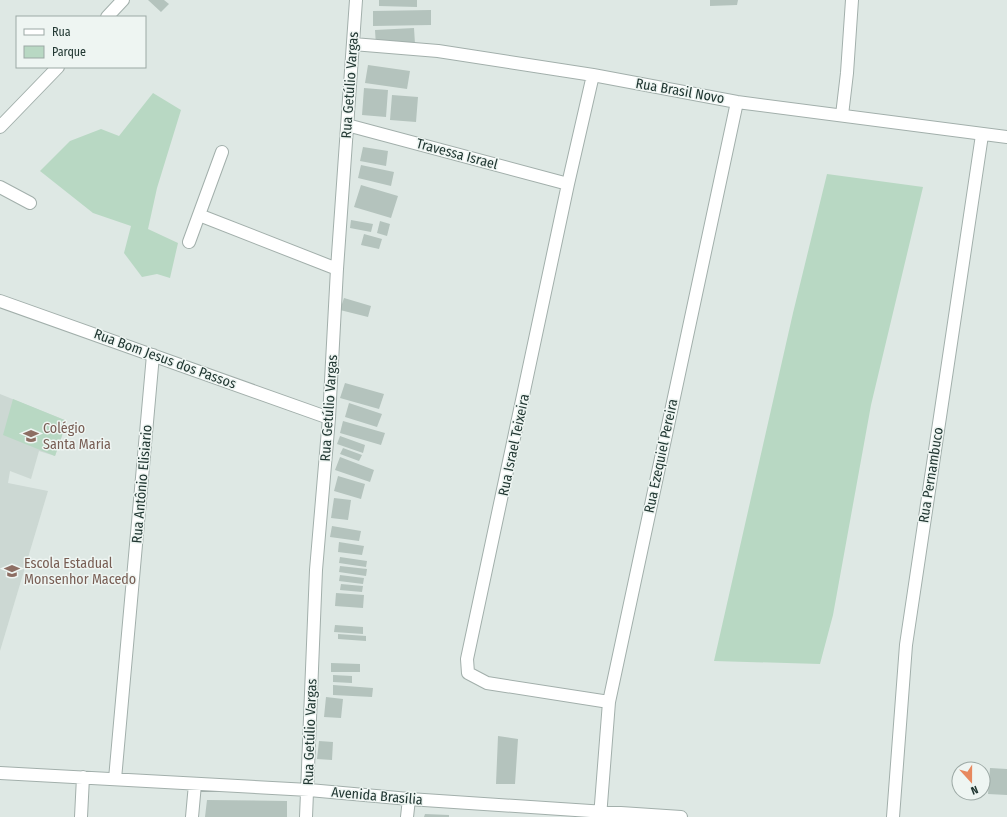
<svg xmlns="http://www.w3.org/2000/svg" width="1007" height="817" viewBox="0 0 1007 817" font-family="'Fira Sans Condensed',sans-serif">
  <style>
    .built { fill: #ccd8d3 }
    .green { fill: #b8d8c3 }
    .building { fill: #b4c3bd }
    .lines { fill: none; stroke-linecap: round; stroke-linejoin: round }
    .minor-casing { stroke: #a2afab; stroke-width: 14 }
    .minor { stroke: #fff; stroke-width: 12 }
    .labels { text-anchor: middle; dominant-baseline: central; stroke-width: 3; stroke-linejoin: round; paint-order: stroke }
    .street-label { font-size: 14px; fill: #213732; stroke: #eef5f2 }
    .education-label { font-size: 14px; fill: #785e54; stroke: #eef5f2; text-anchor: start }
  </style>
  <rect width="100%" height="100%" fill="#dee8e4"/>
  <path class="built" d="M0,394L67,421L55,456L39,451L31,479L10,471L8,483L48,491L0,651Z"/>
  <path class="green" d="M153,93L181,110L157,188L148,229L178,243L170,278L157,274L142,277L124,253L131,226L93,213L40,171L70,141L101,129L119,136Z
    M827,174L923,187L871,405L833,615L820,664L714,661L793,313Z
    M13,399L67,421L55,456L3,435Z"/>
  <path class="building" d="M148,0H164L169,4L161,12Z
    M379,0H417V7L379,6Z
    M710,0H738L737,5L710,6Z
    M431,10V25L373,26V11Z
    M414,28L415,44L376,46L375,30Z
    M368,65L410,71L407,89L365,83Z
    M364,88L388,90L386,117L362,115Z
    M392,95L418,97L416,122L390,120Z
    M363,147L388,151L386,166L360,161Z
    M361,165L394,172L391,186L358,178Z
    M361,185L398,196L391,218L354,207Z
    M351,220L373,224L371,232L350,228Z
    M380,221L390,224L387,236L377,233Z
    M364,234L382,239L379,249L361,245Z
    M344,298L371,306L368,317L340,310Z
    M345,383L384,394L379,409L340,398Z
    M349,403L382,414L377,427L345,417Z
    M343,421L385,433L381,445L340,433Z
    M340,436L365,445L363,453L337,444Z
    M343,448L362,455L359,461L340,454Z
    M340,457L374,470L370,482L335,470Z
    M338,476L365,484L361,499L334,491Z
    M334,498L351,500L348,520L331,518Z
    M332,526L361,531L359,541L330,537Z
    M339,542L364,546L362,555L338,552Z
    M340,557L367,561L366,567L339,563Z
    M340,566L367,569L366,576L339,572Z
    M340,575L364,578L363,584L339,581Z
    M341,584L363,586L362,592L340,590Z
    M336,593L364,595L363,608L335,606Z
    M335,625L363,627V634L334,632Z
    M338,634L366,636V641L338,639Z
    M331,663L360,664V672H331Z
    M333,675L352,676V683L333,682Z
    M333,685L373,688L372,697L333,695Z
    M326,697L343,699L341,718L324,717Z
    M498,736L518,739L515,784H496Z
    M319,741L333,742L332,760L317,759Z
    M990,768L1007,769V795L988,794Z
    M207,800L287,801V817H205Z
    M425,814L449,815V817H424Z"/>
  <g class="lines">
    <g class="minor-casing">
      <path id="minor" d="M107,17L123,0
        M353,44L438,51L593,75L737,102L1007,137
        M593,75L568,184L467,659L468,673L487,683L609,702
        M842,115L847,73L852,0
        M347,125L568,184
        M0,127L58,67
        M0,187L30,203
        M199,215L337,269
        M189,242L222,152
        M0,301L329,418
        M0,773L309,790L409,799L681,817
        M115,779L153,355
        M81,817L83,777
        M192,817L195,784
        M306,817L316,570L329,418L337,269L356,0
        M407,817L409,799
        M600,817L609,702L737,102
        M893,817L906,645L982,135"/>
    </g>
    <use href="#minor" class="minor"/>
  </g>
  <defs>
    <g id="school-bare" transform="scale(1.2)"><path d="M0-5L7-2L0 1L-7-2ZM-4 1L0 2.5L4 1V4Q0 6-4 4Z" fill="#8d6e63" stroke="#eef5f2" stroke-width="2.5" paint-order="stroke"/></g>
  </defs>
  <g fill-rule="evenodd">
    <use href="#school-bare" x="31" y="436"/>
    <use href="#school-bare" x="12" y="571"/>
  </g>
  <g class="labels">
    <g class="street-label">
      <text transform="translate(350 85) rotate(-86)">Rua Getúlio Vargas</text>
      <text transform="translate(680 91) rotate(10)">Rua Brasil Novo</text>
      <text transform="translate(457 154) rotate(15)">Travessa Israel</text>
      <text transform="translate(165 359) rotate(20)">Rua Bom Jesus dos Passos</text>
      <text transform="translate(329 408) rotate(-86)">Rua Getúlio Vargas</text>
      <text transform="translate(514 445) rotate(-78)">Rua Israel Teixeira</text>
      <text transform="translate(661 456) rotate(-78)">Rua Ezequiel Pereira</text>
      <text transform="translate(931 475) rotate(-81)">Rua Pernambuco</text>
      <text transform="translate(142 484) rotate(-85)">Rua Antônio Elisiario</text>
      <text transform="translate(310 732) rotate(-88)">Rua Getúlio Vargas</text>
      <text transform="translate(377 796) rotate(5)">Avenida Brasília</text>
    </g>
    <g class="education-label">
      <text x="43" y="428">Colégio<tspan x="43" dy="16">Santa Maria</tspan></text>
      <text x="24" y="563">Escola Estadual<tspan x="24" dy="16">Monsenhor Macedo</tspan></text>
    </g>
  </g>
  <rect x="16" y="16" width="130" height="52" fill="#eef5f2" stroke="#9ca9a5"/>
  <rect x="24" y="29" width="20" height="6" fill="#ffffff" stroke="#9ca9a5"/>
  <text x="52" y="36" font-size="12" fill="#213732">Rua</text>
  <rect x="24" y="46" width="20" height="12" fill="#b8d8c3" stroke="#9ca9a5"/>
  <text x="52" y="56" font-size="12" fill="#213732">Parque</text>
  <g transform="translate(971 781) rotate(159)"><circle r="19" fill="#eef5f2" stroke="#9ca9a5"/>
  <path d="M0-3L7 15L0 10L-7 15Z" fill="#e7885e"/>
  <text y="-6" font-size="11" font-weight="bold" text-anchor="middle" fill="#213732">N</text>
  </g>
</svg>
